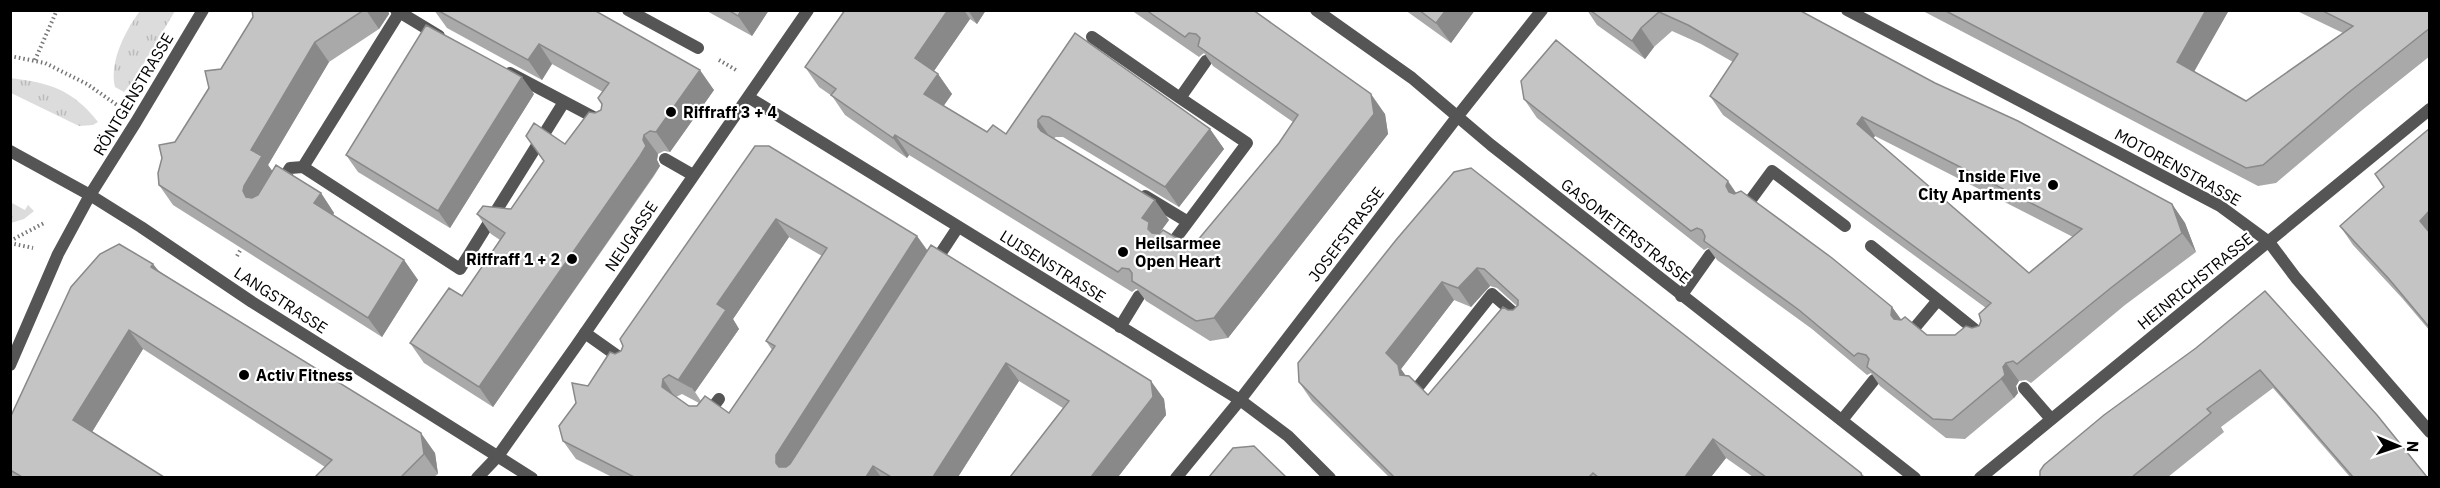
<svg xmlns="http://www.w3.org/2000/svg" width="2440" height="488" viewBox="0 0 2440 488" font-family="'IBM Plex Sans',sans-serif">
  <style>
    .grass { fill: url(#grass-tufts) }
    .lines { fill: none; stroke-linecap: round; stroke-linejoin: round }
    .path { stroke: #777; stroke-width: 4; stroke-dasharray: 1.5 3; stroke-linecap: butt }
    .service { stroke: #555; stroke-width: 12 }
    .minor { stroke: #555; stroke-width: 12 }
    .tertiary { stroke: #555; stroke-width: 12 }
    .wall { fill: #a9a9a9; fill-rule: evenodd }
    .shaded-wall { fill: #898989 }
    .building { fill: #c4c4c4; stroke: #898989; stroke-width: 1.5; fill-rule: evenodd }
    .poi-dot { fill: #000; stroke: #fff; stroke-width: 2 }
    .labels { text-anchor: middle; dominant-baseline: central; stroke-width: 4.5; stroke-linejoin: round; paint-order: stroke }
    .street-label { font-size: 16px; fill: #000; stroke: #fff }
    .poi-label { font-size: 16px; font-weight: bold; fill: #000; stroke: #fff; text-anchor: start }
  </style>
  <defs>
    <pattern id="grass-tufts" width="24" height="20" patternUnits="userSpaceOnUse" patternTransform="scale(1.5)"><rect width="24" height="20" fill="#dcdcdc"/><path d="M3 7l-1-3M5 7V3M7 7l1-3M15 17l-1-3M17 17v-4M19 17l1-3" fill="none" stroke="#bbb"/></pattern>
  </defs>
  <rect width="100%" height="100%" fill="#fff"/>
  <path class="grass" d="M140,11H175L135,78L124,92L115,87C109,62 125,31 140,11Z
    M10,78C50,83 72,89 98,122L93,125L79,126L11,93Z
    M10,202L25,210L28,205L34,211L24,219L11,223Z"/>
  <g class="lines">
    <path class="path" d="M10,56L45,63L87,84L117,105
      M35,60L57,10
      M719,60L736,70
      M10,241L44,223
      M10,243L33,248
      M237,256L241,249
      M978,477V478"/>
    <path class="service" d="M396,10L439,36
      M628,10L698,48
      M1092,37L1180,98
      M510,73L601,121
      M665,159L693,175
      M303,167L460,269L564,102
      M280,185L290,168L303,167L399,13
      M1145,196L1188,222
      M1747,205L1772,171L1845,226
      M1170,246L1247,143L1180,98L1206,61
      M1871,246L1984,337
      M933,265L958,227
      M1681,296L1710,255
      M1120,327L1139,296
      M1912,331L1938,300
      M585,333L626,362
      M1418,387L1492,294L1522,320
      M2024,388L2051,419
      M707,415L719,399
      M1842,420L1874,380"/>
    <path class="minor" d="M1316,10L1412,78L1491,145L1915,478
      M1847,10L2220,206L2269,242L2296,278L2430,432
      M748,97L1240,400L1288,436L1330,478
      M10,365L58,254L90,195L136,122L203,10
      M477,478L498,456L576,346L808,10
      M1176,478L1240,400L1457,117L1542,10
      M1980,478L2430,109"/>
    <path class="tertiary" d="M10,151L90,195L141,227L252,302L532,478"/>
  </g>
  <path class="wall" d="M252,10H388L389,14L379,29L329,62L268,165L272,171L321,193L334,213L333,215L404,260L418,280L382,337L173,205L159,185L175,142L253,17Z
    M434,10H594L714,90L670,152L664,151L658,154L657,160L660,166L654,176L493,407L424,363L410,343L462,296L500,240L491,234L477,214L511,209L565,144L595,113L601,110L603,92L552,64L542,80L447,28Z
    M705,10H769L752,36Z
    M845,10H986L977,24L970,19L934,71L938,74L952,94L943,106L987,132L1006,134L1075,33L1210,129L1224,149L1179,207L1063,137H1056L1053,139L1169,220L1160,232L1192,247L1279,143L1293,122L1213,66L1204,53L1199,57L1131,10H1253L1385,114L1388,134L1228,338L1210,341L1146,301L1137,289H1136L1132,292L909,155L907,158L845,115L832,96L819,87L805,67Z
    M1405,10H1475L1451,43Z
    M1587,10H1799L1935,83L2172,204L2185,223L2196,252L2125,305L2031,383L2026,380L2019,381L2016,386L2018,393L2014,398L1965,439L1946,438L1880,386L1871,373L1867,375L1812,329L1717,260L1708,248L1704,250L1537,118L1524,99L1736,193L1892,307L1901,320L1927,335H1955L1979,326L1986,308L1723,115L1710,96L1733,62L1701,44L1672,31L1654,47L1645,59L1597,25ZM1875,136L2073,237L2029,273L1873,138Z
    M1921,10H2229L2194,72L2246,101L2343,33L2295,10H2430V56L2361,111L2276,183L2258,186Z
    M534,94L450,228L358,172L346,155Z
    M2430,128V331L2402,298L2353,245L2340,226L2384,187Z
    M755,146L917,236L928,251L1164,399L1166,415L1118,477H1010L1063,408L1019,381L958,477H612L576,459L563,441L588,386L615,354L621,351ZM789,237L822,256L766,341L772,350L729,413L701,401L695,392L739,329L733,319ZM682,394L699,403L697,406H689L676,397Z
    M1454,172L1861,473L1865,477H1753L1726,458L1711,477H1389L1312,401L1299,382ZM1490,286L1497,288L1517,306L1513,310H1508L1428,395L1405,375L1401,369L1454,300L1471,307Z
    M153,264L159,271L435,453L438,474L434,477H315L325,467L143,349L92,432L164,477H10V418Z
    M2265,291L2427,477H2350L2273,388L2221,427L2224,432L2168,477H2040Z"/>
  <path class="shaded-wall" d="M366,10H388L389,14L379,29Z
    M741,10H769L752,36L738,16Z
    M948,10H964L970,19L929,78L915,58Z
    M968,10H986L977,24Z
    M1446,10H1475L1451,43L1436,23Z
    M2206,10H2229L2189,80L2177,62Z
    M1641,28L1654,47L1645,59L1632,41Z
    M315,42L329,62L268,165L276,176L258,206L246,197L243,191L251,150Z
    M539,44L552,64L542,80L528,60Z
    M700,70L714,90L670,152L656,132Z
    M938,74L952,94L938,114L924,94Z
    M522,77L534,94L450,228L438,211Z
    M1371,94L1385,114L1388,134L1228,338L1214,318Z
    M1862,117L1875,136L1870,143L1857,124Z
    M1038,120L1052,140V147L1038,127Z
    M1210,129L1224,149L1179,207L1165,187Z
    M644,135L658,154L657,160L660,166L493,407L479,387L643,140Z
    M895,135L909,155L907,158L893,138Z
    M1728,181L1741,200L1729,192L1726,186Z
    M321,193L334,213L328,223L314,203Z
    M1155,200L1169,220L1158,235L1162,249L1142,218Z
    M2172,204L2185,223L2196,252L2182,233Z
    M2430,210V235L2420,221Z
    M776,219L789,237L733,319L739,329L695,392L691,387L679,379L717,304Z
    M917,236L930,255L789,477L776,463V455Z
    M404,260L418,280L382,337L368,318Z
    M153,264L167,283L151,267Z
    M1477,268L1490,286L1471,307L1458,288Z
    M1442,282L1454,300L1401,369L1411,383L1400,375L1386,353Z
    M1892,307L1906,326L1904,333L1891,315Z
    M129,330L143,349L87,440L73,420Z
    M1006,363L1019,381L958,477H933Z
    M2006,363L2019,381L2016,386L2018,393L2014,398L2001,379L2003,367Z
    M663,379L675,397L662,387Z
    M1151,381L1164,399L1166,415L1118,477H1091Z
    M421,433L435,453L438,474L424,454Z
    M1713,439L1726,458L1711,477H1685Z
    M873,466L881,477H866Z"/>
  <path class="building" d="M252,10H364L315,42L251,150L262,156L244,186L243,191L246,197L252,198L258,195L276,165L321,193L314,203L404,260L368,318L159,185L158,173L162,158L159,145L175,142L209,88L205,71L221,69L253,17Z
    M437,10H594L700,70L656,132L650,131L644,135L643,140L646,146L640,156L479,387L410,343L449,288L462,296L505,233L477,214L483,206L511,209L544,161L526,136L534,123L565,144L589,112L595,113L601,110L602,104L598,98L609,83L539,44L528,60Z
    M728,10H741L738,16Z
    M845,10H948L915,58L938,74L924,94L987,132L993,125L1006,134L1075,33L1210,129L1165,187L1049,117L1042,116L1038,120V127L1041,131L1155,200L1142,218L1149,222L1148,229L1152,233L1159,234L1163,230L1192,247L1279,143L1298,115L1198,46L1200,38L1196,34L1189,33L1185,37L1146,10H1253L1371,94L1374,114L1214,318L1196,321L1132,281V273L1129,269L1122,268L1118,272L895,135L893,138L831,95L836,89L805,67Z
    M1419,10H1446L1436,23Z
    M1590,10H1799L1935,83L2018,121L2172,204L2182,233L2112,287L2017,364L2013,361L2006,363L2003,367L2005,375L2001,379L1952,420L1933,419L1867,367L1869,359L1866,355L1858,353L1854,356L1799,310L1704,241L1705,236L1702,230L1697,228L1691,231L1524,99L1521,81L1556,40L1728,181L1726,186L1729,192L1734,194L1741,191L1832,258L1892,307L1891,315L1894,319L1901,320L1905,317L1927,335H1955L1966,326L1972,328L1979,326L1981,321L1979,314L1991,303L1710,96L1738,54L1688,25L1659,12L1641,28L1632,41ZM1862,117L2082,229L2029,273L1857,124Z
    M1944,10H2206L2177,62L2246,101L2353,26L2321,10H2430V28L2348,93L2263,165L2246,168Z
    M426,25L522,77L438,211L346,155Z
    M2430,128V210L2420,221L2430,233V328L2389,279L2340,226L2384,187L2375,174Z
    M755,146H769L917,236L776,455V463L779,467H786L790,464L931,245L1151,381L1153,397L1091,477H1010L1069,401L1006,363L933,477H891L873,466L866,477H634L563,441L559,426L576,403L572,383L588,386L610,352L615,354L621,351L623,346L620,339ZM776,219L827,248L766,341L775,346L729,413L705,396L697,406H689L662,387L663,379L669,375L691,387L679,379L726,310L717,304Z
    M1471,168L1861,473L1862,477H1766L1713,439L1685,477H1598L1593,473L1589,477H1394L1299,382L1298,363L1396,240L1454,172ZM1477,268L1484,269L1518,300V305L1513,310H1508L1503,307L1428,395L1409,376L1400,375L1398,365L1386,353L1442,282L1458,288Z
    M119,244L153,264L151,267L421,433L424,454L401,477H315L332,460L129,330L73,420L164,477H22L10,470V418L71,287L100,254Z
    M2265,291L2377,415L2427,477H2353L2260,370L2207,409L2211,413L2132,477H2040V471L2044,465L2104,415L2196,348Z
    M1254,446L1286,477H1209L1233,448Z"/>
  <g class="poi-dot">
    <circle cx="671" cy="112" r="6"/>
    <circle cx="2053" cy="185" r="6"/>
    <circle cx="1123" cy="252" r="6"/>
    <circle cx="572" cy="259" r="6"/>
    <circle cx="244" cy="375" r="6"/>
  </g>
  <g class="labels">
    <g class="street-label">
      <text transform="translate(133 94) rotate(-59)">RÖNTGENSTRASSE</text>
      <text transform="translate(2178 167) rotate(29)">MOTORENSTRASSE</text>
      <text transform="translate(1626 231) rotate(38)">GASOMETERSTRASSE</text>
      <text transform="translate(1346 234) rotate(-53)">JOSEFSTRASSE</text>
      <text transform="translate(631 236) rotate(-56)">NEUGASSE</text>
      <text transform="translate(1053 266) rotate(32)">LUISENSTRASSE</text>
      <text transform="translate(2195 281) rotate(-39)">HEINRICHSTRASSE</text>
      <text transform="translate(281 300) rotate(33)">LANGSTRASSE</text>
    </g>
    <g class="poi-label">
      <text x="683" y="112">Riffraff 3 + 4</text>
      <text x="2041" y="176" text-anchor="end">Inside Five<tspan x="2041" dy="18">City Apartments</tspan></text>
      <text x="1135" y="243">Heilsarmee<tspan x="1135" dy="18">Open Heart</tspan></text>
      <text x="560" y="259" text-anchor="end">Riffraff 1 + 2</text>
      <text x="256" y="375">Activ Fitness</text>
    </g>
  </g>
  <rect width="2440" height="488" fill="none" stroke="#000000" stroke-width="24"/>
  <g transform="translate(2398 446) rotate(92)" stroke="#ffffff" stroke-width="4.5" paint-order="stroke">
  <path d="M0-4.5L10 22L0 15L-10 22Z" fill="#000000"/>
  <text y="-9" font-size="16" font-weight="bold" text-anchor="middle" fill="#000000">N</text>
  </g>
</svg>
